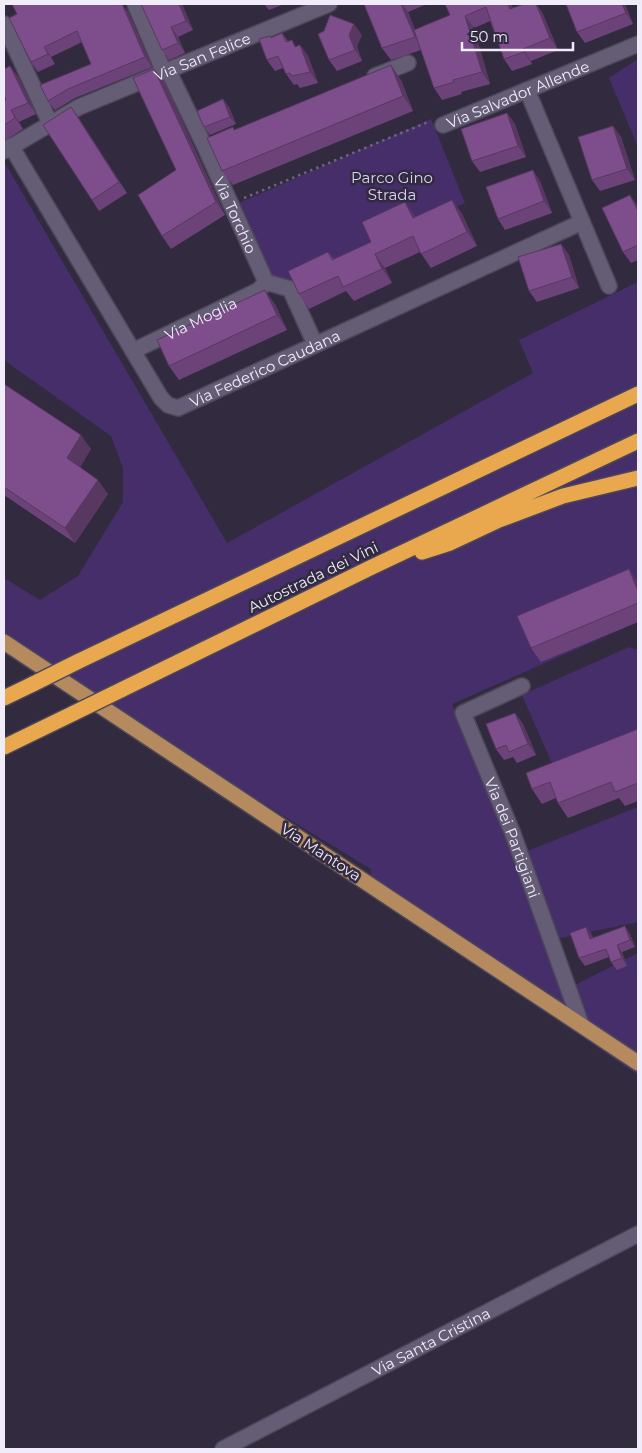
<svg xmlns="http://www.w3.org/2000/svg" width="642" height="1453" viewBox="0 0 642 1453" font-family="Montserrat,sans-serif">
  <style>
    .green { fill: #462e6b }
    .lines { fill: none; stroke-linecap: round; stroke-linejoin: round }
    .minor-casing { stroke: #4d4759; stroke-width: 18 }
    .major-casing { stroke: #4d4759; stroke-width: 18 }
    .highway-casing { stroke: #4d4759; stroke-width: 18 }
    .path { stroke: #6c6679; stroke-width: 2.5; stroke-dasharray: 2.5 4; stroke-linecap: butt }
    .minor { stroke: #645d75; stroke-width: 15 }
    .major { stroke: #b48a5e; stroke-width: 15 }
    .highway { stroke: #eaa84e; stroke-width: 15 }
    .highway-bridge-casing { stroke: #4d4759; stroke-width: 18; stroke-linecap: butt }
    .highway-bridge { stroke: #eaa84e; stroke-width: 15 }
    .wall { fill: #6c4378 }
    .shaded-wall { fill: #583761 }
    .building { fill: #7d4e8b; stroke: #583761 }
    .labels { text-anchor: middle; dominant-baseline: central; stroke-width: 5; stroke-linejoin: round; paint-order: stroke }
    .street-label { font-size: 15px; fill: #f0ecfa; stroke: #322b40 }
    .park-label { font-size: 15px; fill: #dcd0f7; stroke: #322b40 }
  </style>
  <rect width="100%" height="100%" fill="#322b40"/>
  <path class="green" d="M638,59V147L609,78Z
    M431,119L465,203L273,287L232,206Z
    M6,165L227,543L533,373L519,340L638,282V622L452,704L489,790L525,852L638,807V922L556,939L573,986L638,953V1075L371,891V869L152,736L4,634V578L40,600L78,576L123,502V468L111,436L4,360V167Z
    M629,647L638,650V732L554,768L522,695Z"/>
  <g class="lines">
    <g class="minor-casing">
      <g id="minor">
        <path d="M135,4L164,72"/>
        <path d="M4,24L50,123"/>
        <path id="s1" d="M168,70L205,147L266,282"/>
        <path d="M375,76L408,63"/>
        <path d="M527,90L609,286"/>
        <path id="s2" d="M443,125L638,44"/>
        <path id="s3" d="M11,146L161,398L168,405L178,408L582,222"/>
        <path id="s4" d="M4,151L79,107L329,4"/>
        <path d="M266,282L290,289L315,344"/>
        <path id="s5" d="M133,351L259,290L266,282"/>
        <path id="s6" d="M522,686L463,713L513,834L581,1024"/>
        <path id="s7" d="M223,1449L638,1234"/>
      </g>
    </g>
    <g class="major-casing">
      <path id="major" d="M4,642L638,1063"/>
    </g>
    <g class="highway-casing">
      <path id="highway" d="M422,552L450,543L499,520L563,496L638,478
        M77,662L638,394
        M121,690L372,567L638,441
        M4,698L33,684
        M4,747L74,713"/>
    </g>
    <path class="path" d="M244,198L428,122"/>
    <use href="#minor" class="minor"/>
    <use href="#major" class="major"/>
    <use href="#highway" class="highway"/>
    <g class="highway-bridge-casing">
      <path id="highway-bridge" d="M33,684L77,662
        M74,713L121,690"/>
    </g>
    <use href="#highway-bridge" class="highway-bridge"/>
  </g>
  <path class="wall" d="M12,4H116L117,5L122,4L128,12L152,67L75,98L55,110L48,101L91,64L82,42L51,57L55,64L38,72L31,62L17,14Z
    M141,4H182L193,30L178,37L185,53L169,60L162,50Z
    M264,4H284L269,10Z
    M364,4H427L408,12L415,30L450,15L445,4H511L513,8L542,12L558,50L531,61L532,64L512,71L504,59L490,21L474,28L490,84L461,92L462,94L442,100L434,88L421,50L391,60L382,48Z
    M625,4L633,24L585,43L577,32Z
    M282,33L288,41L296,46L300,45L308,56L318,83L300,88L297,84L294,85L286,74L283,68L275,71L267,60L271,38Z
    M362,35L357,46L362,61L337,71L329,60Z
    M10,66L18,77L36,114L19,122L23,129L4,141V101L6,100Z
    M154,69L164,82L225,215L171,249L162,236L176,170Z
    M401,80L413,111L233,185L222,171L235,130Z
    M71,107L127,193L99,211L92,200Z
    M229,107L236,124L210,135L204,127Z
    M507,113L515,124L526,157L480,172L472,161Z
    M613,126L621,137L635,180L600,191L592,180Z
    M540,181L552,213L505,230L498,219Z
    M452,200L462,214L477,246L431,268L420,252L385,268L392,283L354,301L346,291L309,309L299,294L328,252L334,259L371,242L415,217Z
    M638,206V260L631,263L623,252Z
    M561,244L569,255L579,288L537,302L529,291Z
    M275,304L287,330L179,380L169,366Z
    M4,384L91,449L80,467L108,494L75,543L4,495Z
    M638,582V622L541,662L531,648Z
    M515,713L523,724L536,755L517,763L513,757L504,760L496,749Z
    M638,729V801L625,806L619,798L568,818L558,803L556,798L542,804L532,789Z
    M586,927L592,935L593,938L630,934L635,947L622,952L627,966L617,970L611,962L609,957L585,966L579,958Z"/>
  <path class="shaded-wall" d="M122,4L128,12L152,67L145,57Z
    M179,4H182L193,30L186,21Z
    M401,4H402L408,12L423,49L415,37Z
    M508,4H511L519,21L510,9Z
    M536,4H537L542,12L558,50L550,38Z
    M622,4H625L633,24L626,13Z
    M465,16L474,28L490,84L482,72Z
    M354,24L362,35L357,46L362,61L355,50L349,35Z
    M171,27L178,37L185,53L178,43Z
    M300,45L308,56L318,83L310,72Z
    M44,47L51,57L55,64L48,54Z
    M523,49L531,61L532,64L524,52Z
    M391,65L401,80L413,111L403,96Z
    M10,66L18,77L36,114L28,103Z
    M154,69L164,82L225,215L216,202Z
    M223,99L229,107L236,124L230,117Z
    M71,107L79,118L127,193L119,182Z
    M11,110L19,122L23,129L15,118Z
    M507,113L515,124L526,157L518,146Z
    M613,126L621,137L635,180L627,169Z
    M533,170L540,181L552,213L544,201Z
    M630,195L638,206V211Z
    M452,200L462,214L477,246L467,232Z
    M405,202L415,216L423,232L413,218Z
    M561,244L569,255L579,288L572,277Z
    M375,254L385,268L392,283L382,269Z
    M265,290L275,304L287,330L277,315Z
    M81,435L91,449L77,472L67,458Z
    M98,480L108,494L75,543L65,528Z
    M629,569L638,582V591Z
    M515,713L523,724L536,755L528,744Z
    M625,926L630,934L635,947L630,940Z
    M586,927L592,935L596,946L590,939Z
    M617,945L622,952L627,966L622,958Z"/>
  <path class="building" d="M12,4H114L115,5L118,4H122L145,57L68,89L48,101L40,85L91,64L77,31L44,47L48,54L31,62L9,18L17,14Z
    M141,4H179L186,21L171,27L178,43L162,50Z
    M364,4H401L415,37L382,48Z
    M445,4H508L510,9L524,4H536L550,38L523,49L524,52L504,59L486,7L465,16L482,72L453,80L454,82L434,88L414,30L450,15Z
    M566,4H622L626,13L577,32Z
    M330,15L354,24L349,35L355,50L329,60L318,34L324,31Z
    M282,33L286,42L292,40L295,47L300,45L310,72L292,76L290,73L286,74L278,56L267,60L259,39L270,36L271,38Z
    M391,65L403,96L222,171L207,138L233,127L234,130Z
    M10,66L28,103L11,110L15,118L4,125V101L6,100L4,94V69Z
    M154,69L216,202L162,236L138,195L176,170L133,78Z
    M223,99L230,117L204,127L197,111Z
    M71,107L119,182L92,200L43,125Z
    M507,113L518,146L472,161L461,129Z
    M613,126L627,169L592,180L578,137Z
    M533,170L544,201L498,219L486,187Z
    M630,195L638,211V245L623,252L602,208Z
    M452,200L467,232L421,254L413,236L375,254L382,269L343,287L338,276L299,294L288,271L328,252L332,260L371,242L362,222L405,202L413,218Z
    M561,244L572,277L529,291L518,257Z
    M265,290L277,315L169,366L157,340Z
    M4,384L81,435L67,458L98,480L65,528L4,487Z
    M629,569L638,591V603L531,648L517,616Z
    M515,713L528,744L509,752L506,745L496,749L486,724Z
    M638,729V783L615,792L611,782L558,803L550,782L532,789L526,773Z
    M625,926L630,940L617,945L622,958L611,962L606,949L579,958L570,933L586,927L590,939Z"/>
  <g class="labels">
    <g class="street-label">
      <text stroke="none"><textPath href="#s4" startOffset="220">Via San Felice</textPath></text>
      <text stroke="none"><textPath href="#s2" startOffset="81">Via Salvador Allende</textPath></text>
      <text stroke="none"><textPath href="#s1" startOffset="160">Via Torchio</textPath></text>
      <text stroke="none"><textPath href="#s5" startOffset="75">Via Moglia</textPath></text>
      <text stroke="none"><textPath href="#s3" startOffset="409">Via Federico Caudana</textPath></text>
      <text transform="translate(313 577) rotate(-26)">Autostrada dei Vini</text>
      <text stroke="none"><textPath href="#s6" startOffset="199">Via dei Partigiani</textPath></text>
      <text transform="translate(321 852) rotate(33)">Via Mantova</text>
      <text stroke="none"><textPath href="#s7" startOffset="234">Via Santa Cristina</textPath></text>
    </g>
    <g class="park-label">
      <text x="392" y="177">Parco Gino<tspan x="392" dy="17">Strada</tspan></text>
    </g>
  </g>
  <rect width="642" height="1453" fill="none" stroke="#f0ecfa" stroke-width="10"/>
  <path d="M462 42v8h111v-8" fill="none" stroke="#f0ecfa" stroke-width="2.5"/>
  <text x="470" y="42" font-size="15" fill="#f0ecfa" stroke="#322b40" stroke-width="4" paint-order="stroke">50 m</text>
</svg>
